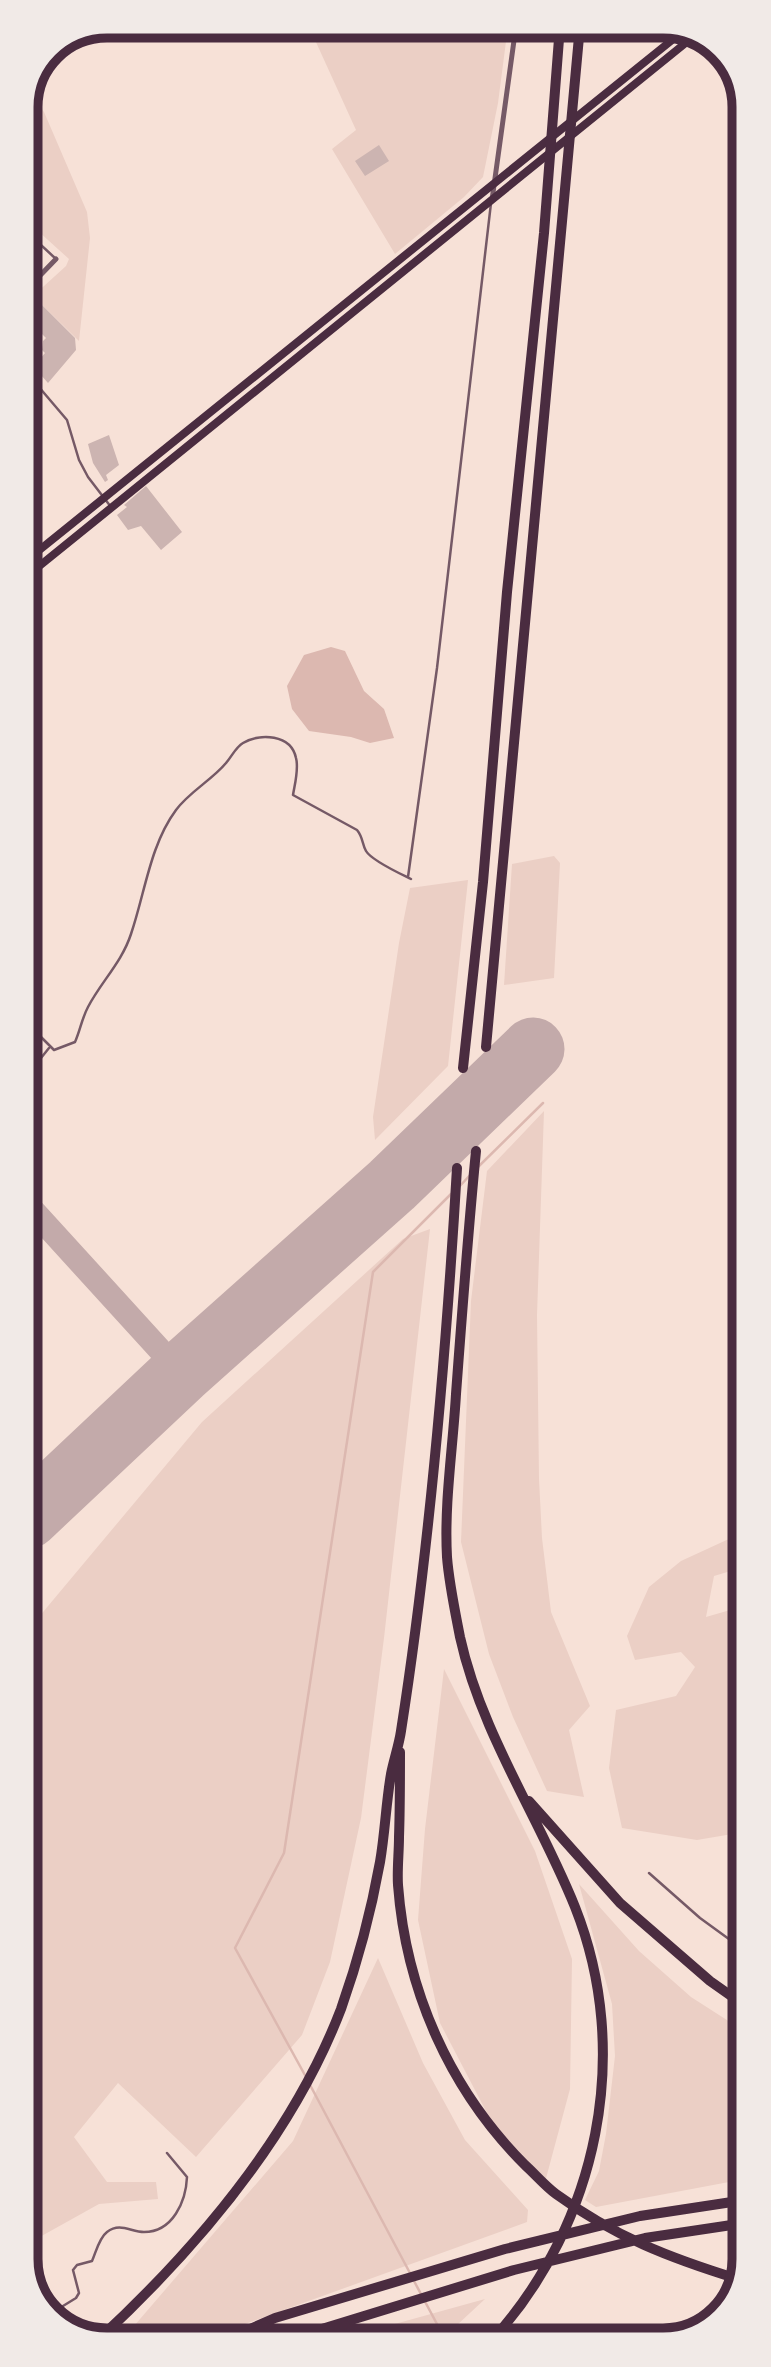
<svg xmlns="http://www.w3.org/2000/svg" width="771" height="2367" viewBox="0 0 771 2367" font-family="'Work Sans',sans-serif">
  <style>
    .green { fill: #ebcfc5 }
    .water { fill: #dcb8b0 }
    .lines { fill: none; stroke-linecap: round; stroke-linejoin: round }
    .stream { stroke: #dcb8b0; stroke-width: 2.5 }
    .taxiway { stroke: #c3aaaa; stroke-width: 24 }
    .runway { stroke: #c3aaaa; stroke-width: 63 }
    .building { fill: #ccb4b1 }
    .service { stroke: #755966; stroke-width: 2.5 }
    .minor { stroke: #755966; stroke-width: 5 }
    .secondary { stroke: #4a2c40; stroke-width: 8 }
    .motorway { stroke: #4a2c40; stroke-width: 10 }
    .rim { fill: none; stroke: #4a2c40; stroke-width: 9 }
  </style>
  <rect width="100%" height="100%" fill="#f7e1d7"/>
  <path class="green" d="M318,26H508L498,103L483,177L464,197L395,254L332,149L356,130L310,29Z
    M31,93L44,112L87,212L90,238L79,341L33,296L66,266L69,259L27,221L26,103Z
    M554,856L560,863L554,978L504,985L512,864Z
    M468,880L448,1066L375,1140L373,1117L399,943L410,888Z
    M544,1111L537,1315L539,1479L542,1538L551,1612L590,1706L569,1730L584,1797L547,1791L513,1717L489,1654L461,1542L471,1301L487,1171Z
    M430,1229L384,1638L361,1818L330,1962L302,2035L196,2157L118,2083L74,2137L107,2182H156L158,2199L99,2204L29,2243L28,1630L202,1422L403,1239Z
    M744,1532V1567L714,1576L706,1617L744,1606V1832L697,1840L622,1828L609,1768L616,1710L676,1696L695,1667L681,1652L635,1660L627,1636L649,1587L681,1561Z
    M444,1669L535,1851L572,1959L570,2089L545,2182L500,2138L440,2023L418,1920L425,1829Z
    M579,1884L639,1951L691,1997L744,2031L745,2179L596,2207L585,2200L599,2171L606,2134L615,2056L612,2004Z
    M378,1958L423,2063L465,2140L528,2210L527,2222L201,2340H122L293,2141Z
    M485,2299L442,2339L337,2340Z"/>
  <path class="water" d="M331,647L345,651L364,691L384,709L394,738L370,743L351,737L309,731L292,709L287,686L304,655Z"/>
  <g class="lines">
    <path class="stream" d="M478,1167L543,1103
      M459,1187L471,1174
      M306,2077L235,1948L284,1853L373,1272L451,1194
      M309,2083L411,2275
      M414,2281L445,2339"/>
    <path class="taxiway" d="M28,1205L181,1373"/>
    <path class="runway" d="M28,1517L181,1373L392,1185L533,1049"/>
  </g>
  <path class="building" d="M379,145L389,161L365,176L355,161Z
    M37,300L75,338L76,350L48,383L33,366L35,365L30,359L36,355L40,359L45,353L42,350L43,341L46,338L28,320L27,322V309Z
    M109,435L119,465L106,475L108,480L105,482L93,463L88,444Z
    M146,486L182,532L161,550L141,526L128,530L117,515L127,507L124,505Z"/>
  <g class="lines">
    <path class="service" d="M27,232L56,259
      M27,373L67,420L79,460L88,477L111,507
      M408,877L437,668L491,203
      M27,1023L54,1050L75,1042C80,1031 82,1018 88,1007C101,982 122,962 131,934C145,893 150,845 176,810C189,792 212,780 226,763C232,756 236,747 243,743C260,733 291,734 296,758C299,769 295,783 293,795L357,830C363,837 362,844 366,851C372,861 401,874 411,879
      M28,1070L37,1063L49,1048
      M649,1873L700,1918L744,1950
      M50,2314L76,2298L79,2293L73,2270L77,2265L92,2261C96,2252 99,2238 107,2232C120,2222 131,2232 144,2232C173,2232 186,2201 187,2177L167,2153"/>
    <path class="minor" d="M492,200L516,26
      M27,289L56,259"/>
    <path class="secondary" d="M27,560L682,32
      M27,576L693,37"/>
    <path class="motorway" d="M486,1047L580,26
      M463,1068L483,882L507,592L544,233L560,26
      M476,1151C468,1232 462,1313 456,1394C453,1447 444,1503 447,1557C449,1583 455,1611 460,1637C481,1733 539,1817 575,1907C633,2053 598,2223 493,2339
      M400,1752C400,1780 400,1809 399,1837C399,1853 397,1869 398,1885C406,1991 450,2090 525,2165C535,2174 545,2186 556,2194C615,2237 670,2258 738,2279
      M529,1801L620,1903L710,1981L744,2005
      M99,2339C198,2247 292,2137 341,2009C358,1961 371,1912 380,1862C385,1833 386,1803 391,1774C394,1759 399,1745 401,1731C430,1545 446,1356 457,1168
      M225,2340L275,2318L505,2249L640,2216L745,2200
      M286,2340L514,2270L645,2238L745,2223"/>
  </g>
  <path d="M0 0H771V2367H0ZM107 38H663A69 69 0 0 1 732 107V2259A69 69 0 0 1 663 2328H107A69 69 0 0 1 38 2259V107A69 69 0 0 1 107 38Z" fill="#f1eae7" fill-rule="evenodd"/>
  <path class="rim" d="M107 38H663A69 69 0 0 1 732 107V2259A69 69 0 0 1 663 2328H107A69 69 0 0 1 38 2259V107A69 69 0 0 1 107 38Z"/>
</svg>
